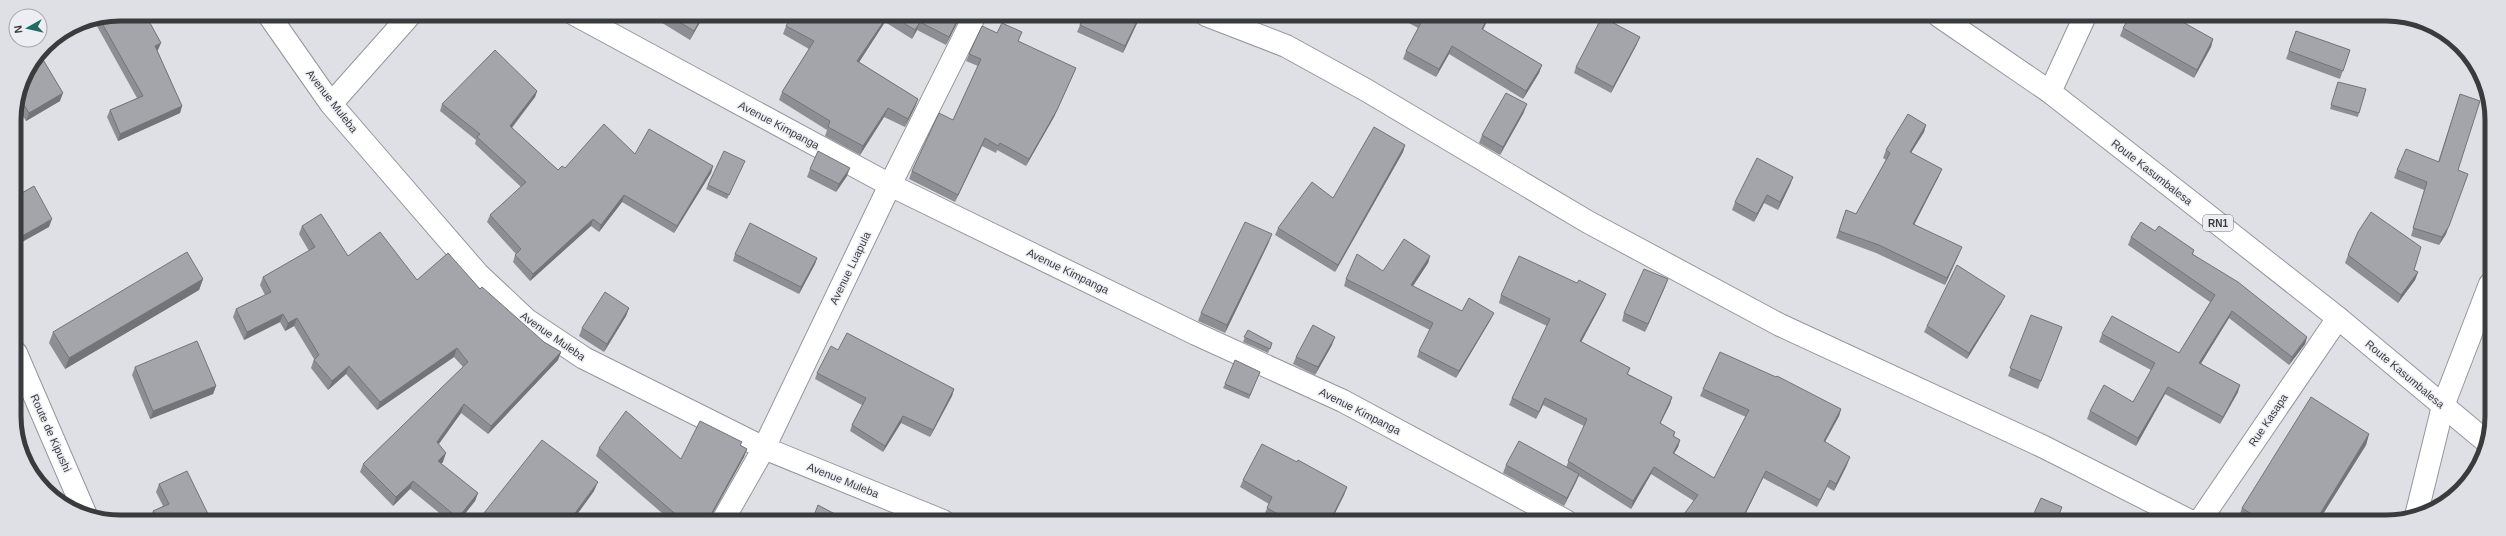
<svg xmlns="http://www.w3.org/2000/svg" width="2506" height="536" viewBox="0 0 2506 536" font-family="Arial,sans-serif">
  <style>
    .lines { fill: none; stroke-linecap: round; stroke-linejoin: round }
    .minor-casing { stroke: #95969c; stroke-width: 24 }
    .major-casing { stroke: #95969c; stroke-width: 24 }
    .highway-casing { stroke: #95969c; stroke-width: 24 }
    .minor { stroke: #fff; stroke-width: 22 }
    .major { stroke: #fff; stroke-width: 22 }
    .highway { stroke: #fff; stroke-width: 22 }
    .wall { fill: #8d8e93 }
    .shaded-wall { fill: #737478 }
    .building { fill: #a4a5ab; stroke: #737478 }
    .labels { text-anchor: middle; dominant-baseline: central; stroke-width: 3; stroke-linejoin: round; paint-order: stroke }
    .shield { fill: #eceef4; stroke: #6f7174; stroke-width: 1 }
    .shield-label { font-size: 10px; font-weight: bold; fill: #3a3b3d }
    .street-label { font-size: 11px; fill: #3a3b3d; stroke: #eceef4 }
    .rim { fill: none; stroke: #3a3b3d; stroke-width: 5 }
  </style>
  <rect width="100%" height="100%" fill="#dfe0e6"/>
  <g class="lines">
    <g class="minor-casing">
      <path id="minor" d="M268,14L331,104L478,274L527,320L584,358L764,448L943,521
        M574,14L890,185L1196,334L1343,401L1566,521
        M1206,15L1286,46L1366,90L1588,222L1780,325L2044,447L2192,522
        M2050,92L2085,16
        M331,104L411,14
        M2416,516L2443,406L2490,284
        M723,520L764,448L890,185L975,15
        M2199,522L2338,318"/>
    </g>
    <g class="major-casing">
      <path id="major" d="M16,353L85,513"/>
    </g>
    <g class="highway-casing">
      <path id="highway" d="M1939,16L2050,92L2192,203L2338,318L2488,443"/>
    </g>
    <use href="#minor" class="minor"/>
    <use href="#major" class="major"/>
    <use href="#highway" class="highway"/>
  </g>
  <path class="wall" d="M120,14L158,50H157L182,106L180,113L118,141L107,117L110,110L137,98L93,19Z
    M655,14L704,15L690,40L659,21L660,18Z
    M792,15H960L957,23L946,45L917,30L912,39L885,22L859,62L918,99L915,107L905,127L884,117L860,155L825,136L827,130L779,100L782,92L809,49L783,34L786,26Z
    M1141,15L1123,53L1077,32L1080,25Z
    M1394,15H1490L1483,30L1542,65L1539,73L1523,99L1449,54L1436,77L1403,59L1406,51L1418,28Z
    M2123,28L2213,39L2211,47L2194,78L2120,36Z
    M2296,31L2350,50L2340,79L2286,59Z
    M997,33L1019,41L1073,75L1054,117L1026,166L997,150L996,153L982,146L955,202L909,179L912,171L953,120L978,66L966,61L969,54Z
    M1637,44L1611,93L1574,73L1576,67Z
    M22,79L60,101L26,121L16,105Z
    M2338,82L2359,113L2358,117L2330,109Z
    M537,91L535,97L512,128L558,170L565,168L635,154L713,166L711,173L674,233L622,202L599,232L591,226L530,281L513,262L515,255L516,254L487,222L490,215L521,187L475,144L476,140L440,111L442,104Z
    M2460,94L2458,170L2446,234L2439,245L2411,236L2424,190L2394,178L2397,170L2438,162Z
    M1524,112L1500,155L1479,143L1482,135Z
    M1926,125L1924,132L1911,153L1939,176L1914,224L1959,254L1945,285L1876,253L1836,238L1846,210L1856,214L1886,160L1883,158L1886,150Z
    M1405,145L1403,152L1335,272L1275,235L1278,228L1333,198Z
    M743,165L727,199L706,189L708,185Z
    M810,169L847,176L836,192L807,177Z
    M1793,177L1790,185L1778,210L1764,203L1754,222L1732,210L1735,202Z
    M302,226L348,256L417,280L480,289L544,342L561,352L558,360L488,434L461,413L438,444L443,462L441,464L478,493L475,501L460,520H448L410,489L393,506L360,472L363,464L463,367L454,357L377,410L346,374L328,390L311,368L314,359L294,326L285,331L280,322L244,340L233,317L236,309L265,295L260,285L263,277L309,251L299,234Z
    M2155,231L2194,250L2193,254L2307,337L2305,344L2289,365L2229,318L2201,363L2238,392L2220,424L2165,394L2136,446L2087,419L2090,411L2133,402L2151,370L2099,342L2102,334L2179,353L2210,302L2128,245L2131,237Z
    M1269,242L1225,333L1198,321L1201,313Z
    M735,254L817,258L815,264L799,294L733,261Z
    M2348,255L2414,270L2418,272L2415,280L2398,303L2345,263Z
    M1430,256L1428,263L1413,286L1462,311L1491,319L1456,378L1417,357L1419,351L1430,330L1344,286L1346,279L1383,271Z
    M203,279L199,290L65,369L49,343L53,332Z
    M1577,283L1606,294L1603,301L1581,342L1630,368L1628,374L1672,397L1670,404L1660,424L1675,432L1674,436L1680,440L1678,447L1674,453L1714,478L1746,417L1700,396L1703,389L1841,409L1839,416L1825,442L1847,465L1834,491L1827,487L1817,507L1763,478L1742,521H1679L1694,501L1651,474L1631,509L1579,476L1564,506L1503,473L1506,465L1566,467L1584,426L1543,405L1536,419L1509,405L1512,398L1547,326L1499,303L1501,295Z
    M1665,287L1645,332L1622,321L1624,313Z
    M2002,302L1967,359L1924,332L1927,326Z
    M629,308L626,316L604,352L579,336L582,328Z
    M2031,315L2062,327L2038,389L2008,376Z
    M1248,330L1272,343L1268,353L1243,342Z
    M1332,345L1315,375L1293,364L1296,357Z
    M838,350L954,389L952,396L930,437L901,423L883,452L850,431L852,425L862,405L815,379L817,373Z
    M135,367L216,386L213,394L150,419L132,375Z
    M1260,372L1249,399L1223,388L1225,384Z
    M2369,434L2366,445L2318,522H2243L2238,519L2242,508Z
    M741,446L747,449L744,457L709,520H670L596,456L599,448L681,459Z
    M1243,480L1347,487L1344,495L1331,521H1275L1264,515L1269,504L1240,487Z
    M159,484L209,516L208,520H151L150,519L153,511L163,506L156,492Z
    M594,491L575,517L578,520H481L484,513Z"/>
  <path class="shaded-wall" d="M703,15H704L690,40L694,31Z
    M888,15L885,22L854,70L857,61Z
    M960,15L957,23L946,45L949,37Z
    M1140,15H1141L1123,53L1125,46Z
    M1489,15H1490L1479,37L1482,29Z
    M920,22L917,30L912,39L915,30Z
    M1640,37L1637,44L1611,93L1613,87Z
    M2213,39L2211,47L2194,78L2197,70Z
    M161,43L158,50L153,53L155,46Z
    M1452,46L1449,54L1436,77L1439,69Z
    M1542,65L1539,73L1523,99L1526,91Z
    M1076,68L1073,75L1054,117L1026,166L1029,159Z
    M537,91L535,97L507,133L510,126Z
    M63,93L60,101L26,121L29,113Z
    M918,99L915,107L905,127L908,119Z
    M1527,104L1524,112L1500,155L1503,147Z
    M182,106L180,113L118,141L120,134Z
    M888,108L884,117L860,155L863,146Z
    M1926,125L1924,132L1907,159L1910,152Z
    M985,138L982,146L955,202L958,195Z
    M1405,145L1403,152L1335,272L1338,265Z
    M713,166L711,173L674,233L677,226Z
    M850,168L847,176L836,192L839,184Z
    M1942,169L1939,176L1911,231L1913,224Z
    M1793,177L1790,185L1778,210L1780,202Z
    M624,195L622,202L599,232L601,225Z
    M1767,195L1764,203L1754,222L1757,214Z
    M52,219L49,227L15,246V240Z
    M593,219L591,226L530,281L533,274Z
    M2449,226L2446,234L2439,245L2442,237Z
    M1272,234L1269,242L1225,333L1227,325Z
    M1962,247L1959,254L1945,285L1947,278Z
    M1430,256L1428,263L1409,292L1411,285Z
    M817,258L815,264L799,294L801,287Z
    M2418,272L2415,280L2398,303L2401,295Z
    M203,279L199,290L65,369L69,358Z
    M1668,279L1665,287L1645,332L1648,324Z
    M1606,294L1603,301L1578,348L1580,341Z
    M2005,296L2002,302L1967,359L1969,353Z
    M629,308L626,316L604,352L607,344Z
    M2232,311L2229,318L2197,370L2199,363Z
    M1494,313L1491,319L1456,378L1459,371Z
    M283,314L280,322L244,340L247,332Z
    M297,318L294,326L285,331L288,323Z
    M1335,337L1332,345L1315,375L1318,367Z
    M2307,337L2305,344L2289,365L2292,357Z
    M457,348L454,357L377,410L380,402Z
    M561,352L558,360L488,434L491,426Z
    M349,366L346,374L328,390L332,381Z
    M2240,385L2238,392L2220,424L2223,417Z
    M216,386L213,394L150,419L153,411Z
    M2168,387L2165,394L2136,446L2138,438Z
    M954,389L952,396L930,437L933,430Z
    M1672,397L1670,404L1657,430L1660,423Z
    M1545,398L1543,405L1536,419Z
    M464,404L461,413L434,451L437,442Z
    M1841,409L1839,416L1821,449L1824,441Z
    M903,416L901,423L883,452L885,446Z
    M2369,434L2366,445L2318,522H2315Z
    M1680,440L1678,447L1670,460L1673,453Z
    M747,449L744,457L709,520H708Z
    M446,453L443,462L435,469L438,461Z
    M1850,457L1847,465L1834,491L1836,484Z
    M1654,467L1651,474L1631,509L1633,501Z
    M1766,471L1763,478L1742,521H1741Z
    M1579,474L1576,482L1564,506L1567,498Z
    M1830,480L1827,487L1817,507L1820,500Z
    M413,481L410,489L393,506L396,497Z
    M598,482L594,491L573,520V516Z
    M1347,487L1344,495L1331,521H1330Z
    M478,493L475,501L460,520H457L458,518Z
    M209,516L208,520H201Z"/>
  <path class="building" d="M120,14H145L161,43L155,46L182,106L120,134L110,110L143,96L99,18Z
    M666,14L703,15L694,31Z
    M792,15H888L857,61L918,99L908,119L888,108L863,146L828,127L830,121L782,92L814,41L786,26Z
    M890,15H960L949,37L920,22L915,30Z
    M1084,15H1140L1125,46L1080,25Z
    M1411,15H1489L1482,29L1542,65L1526,91L1452,46L1439,69L1406,51L1422,21Z
    M2130,16H2172L2213,39L2197,70L2123,28Z
    M1602,17L1640,37L1613,87L1576,67Z
    M1002,23L1022,32L1018,41L1076,68L1057,110L1029,159L1000,143L998,146L985,138L958,195L912,171L939,113L953,120L981,59L969,54L982,26L997,33Z
    M2296,31L2350,50L2343,71L2289,51Z
    M495,50L537,91L510,126L558,170L562,166L565,168L604,124L635,154L649,129L713,166L677,226L624,195L601,225L593,219L533,274L515,255L521,249L490,215L526,182L477,137L480,134L442,104Z
    M39,53L63,93L29,113L18,95L22,79Z
    M2338,82L2366,89L2359,113L2331,105Z
    M1506,93L1527,104L1503,147L1482,135Z
    M2460,94L2480,101L2458,170L2468,174L2449,226L2442,237L2413,228L2427,182L2397,170L2406,149L2439,162Z
    M1908,114L1926,125L1910,152L1942,169L1913,224L1962,247L1947,278L1879,245L1839,231L1846,210L1856,214L1890,153L1886,150Z
    M1374,127L1405,145L1338,265L1278,228L1312,182L1333,198Z
    M724,151L745,161L729,195L708,185Z
    M818,151L850,168L839,184L810,169Z
    M1757,158L1793,177L1780,202L1767,195L1757,214L1735,202Z
    M34,186L52,219L15,240V197Z
    M2371,212L2421,247L2414,270L2418,272L2401,295L2348,255L2358,232Z
    M321,214L348,256L380,232L417,280L448,253L480,289L482,287L544,342L561,352L491,426L464,404L437,442L446,453L438,461L478,493L458,518L413,481L396,497L363,464L468,362L457,348L380,402L349,366L332,381L314,360L319,355L297,318L288,323L283,314L247,332L236,309L271,292L263,277L315,247L302,226Z
    M1245,222L1272,234L1227,325L1201,313Z
    M2141,222L2155,231L2159,226L2194,250L2192,254L2238,282L2307,337L2292,357L2232,311L2199,363L2240,385L2223,417L2168,387L2138,438L2090,411L2104,385L2133,402L2155,363L2102,334L2112,316L2179,353L2215,295L2131,237Z
    M750,223L817,258L801,287L735,254Z
    M1404,239L1430,256L1411,285L1462,311L1469,298L1494,313L1459,371L1419,351L1433,323L1346,279L1357,254L1383,271Z
    M187,252L203,279L69,358L53,332Z
    M1519,256L1577,283L1579,280L1606,294L1580,341L1630,368L1627,374L1672,397L1660,423L1675,432L1673,436L1680,440L1673,453L1714,478L1749,410L1703,389L1720,352L1776,377L1777,376L1841,409L1824,441L1850,457L1836,484L1830,480L1820,500L1766,471L1741,521H1679L1698,495L1654,467L1633,501L1568,461L1587,419L1545,398L1539,412L1512,398L1550,319L1501,295Z
    M1957,265L2005,296L1969,353L1927,326Z
    M1644,269L1668,279L1648,324L1624,313Z
    M605,292L629,308L607,344L582,328Z
    M2031,315L2062,327L2041,381L2010,368Z
    M1313,325L1335,337L1318,367L1296,357Z
    M1248,330L1272,343L1270,349L1244,337Z
    M847,333L954,389L933,430L903,416L885,446L852,425L866,398L817,373L831,346L838,350Z
    M197,341L216,386L153,411L135,367Z
    M1235,360L1260,372L1250,395L1225,384Z
    M2311,397L2369,434L2315,522H2264L2242,508Z
    M626,411L681,459L700,421L742,442L740,445L747,449L708,520H678L680,518L599,448Z
    M542,440L598,482L573,516L578,520H494L484,513Z
    M1519,441L1579,474L1567,498L1506,465Z
    M1262,444L1297,462L1298,460L1347,487L1330,521H1291L1267,508L1272,497L1243,480Z
    M187,471L209,516L201,520H158L153,511L169,504L159,484Z
    M2041,498L2062,507L2056,522H2030Z
    M818,505L848,521H812Z
    M1389,514L1401,521H1385Z"/>
  <g class="labels">
    <rect class="shield" x="2203" y="215" width="30" height="16" rx="3"/>
    <g class="shield-label">
      <text x="2218" y="223">RN1</text>
    </g>
    <g class="street-label">
      <text transform="translate(332 101) rotate(52)">Avenue Muleba</text>
      <text transform="translate(779 125) rotate(28)">Avenue Kimpanga</text>
      <text transform="translate(2152 172) rotate(38)">Route Kasumbalesa</text>
      <text transform="translate(850 268) rotate(-64)">Avenue Luapula</text>
      <text transform="translate(1068 271) rotate(26)">Avenue Kimpanga</text>
      <text transform="translate(553 336) rotate(35)">Avenue Muleba</text>
      <text transform="translate(2405 374) rotate(40)">Route Kasumbalesa</text>
      <text transform="translate(1360 411) rotate(27)">Avenue Kimpanga</text>
      <text transform="translate(2268 420) rotate(-56)">Rue Kasapa</text>
      <text transform="translate(51 433) rotate(66)">Route de Kipushi</text>
      <text transform="translate(843 480) rotate(22)">Avenue Muleba</text>
    </g>
  </g>
  <path d="M0 0H2506V536H0ZM120 21H2386A99 99 0 0 1 2485 120V416A99 99 0 0 1 2386 515H120A99 99 0 0 1 21 416V120A99 99 0 0 1 120 21Z" fill="#dee0e5" fill-rule="evenodd"/>
  <path class="rim" d="M120 21H2386A99 99 0 0 1 2485 120V416A99 99 0 0 1 2386 515H120A99 99 0 0 1 21 416V120A99 99 0 0 1 120 21Z"/>
  <g transform="translate(28 28) rotate(262)"><circle r="19" fill="#eceef4" stroke="#a5a6ab"/>
  <path d="M0-3L7 15L0 10L-7 15Z" fill="#236b62"/>
  <text y="-6" font-size="11" font-weight="bold" text-anchor="middle" fill="#3a3b3d">N</text>
  </g>
</svg>
